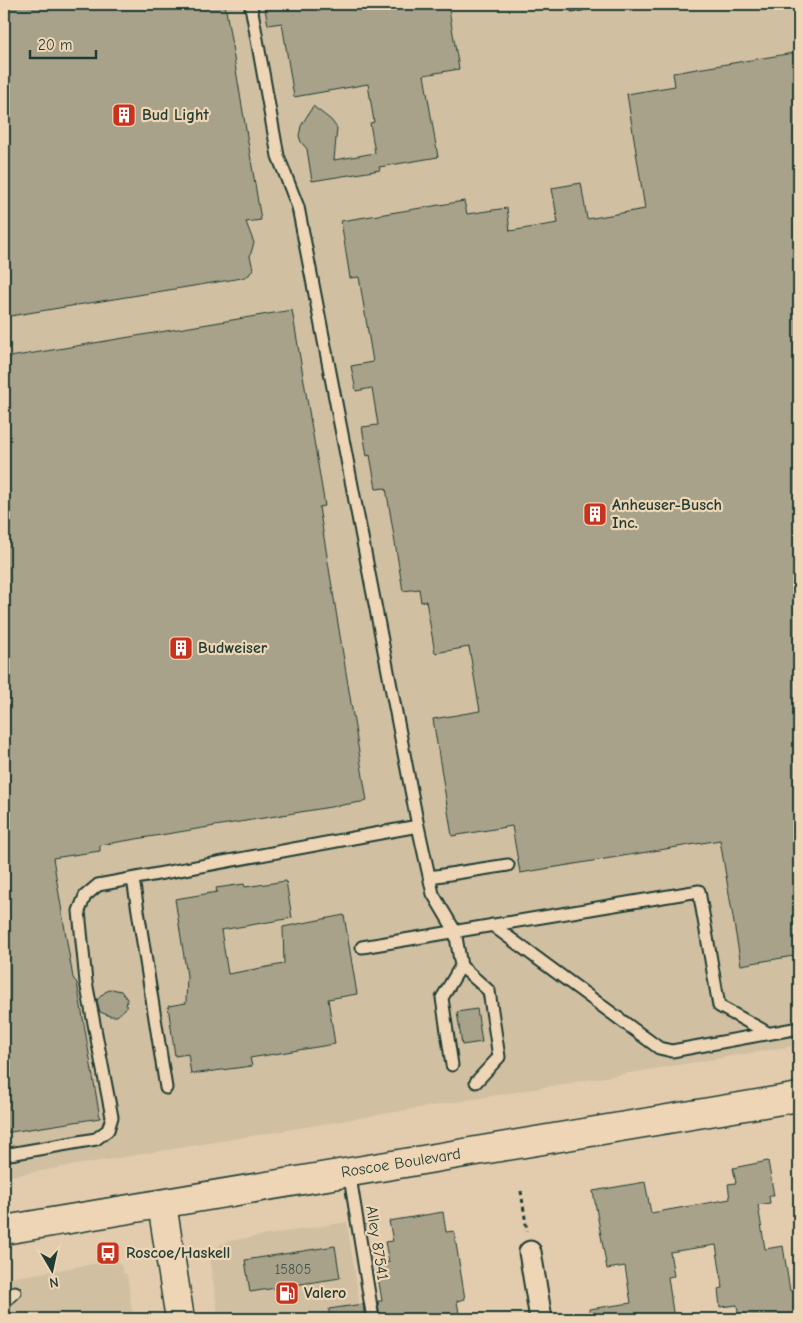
<svg xmlns="http://www.w3.org/2000/svg" width="803" height="1323" viewBox="0 0 803 1323" font-family="'Comic Neue',sans-serif">
  <style>
    .built { fill: #d1bfa2 }
    .building { fill: #a8a28a; stroke: #1f3d34 }
    .lines { fill: none; stroke-linecap: round; stroke-linejoin: round }
    .lane-casing { stroke: #1f3d34; stroke-width: 15 }
    .street-casing { stroke: #1f3d34; stroke-width: 25 }
    .secondary-casing { stroke: #1f3d34; stroke-width: 31 }
    .primary-casing { stroke: #1f3d34; stroke-width: 31 }
    .path { stroke: #1f3d34; stroke-width: 3; stroke-dasharray: 4 4; stroke-linecap: butt }
    .lane { stroke: #eed5b5; stroke-width: 11 }
    .street { stroke: #eed5b5; stroke-width: 21 }
    .secondary { stroke: #eed5b5; stroke-width: 28 }
    .primary { stroke: #eed5b5; stroke-width: 28 }
    .labels { text-anchor: middle; dominant-baseline: central; stroke-width: 4.5; stroke-linejoin: round; paint-order: stroke }
    .number-label { font-size: 14px; fill: #41564a }
    .poi-label { font-size: 16px; font-weight: bold; fill: #1f3d34; stroke: #eed5b5; text-anchor: start }
    .street-label { font-size: 16px; fill: #1f3d34; stroke: #eed5b5 }
  </style>
  <rect width="100%" height="100%" fill="#e2ccad"/>
  <filter id="ink" filterUnits="userSpaceOnUse"><feTurbulence type="fractalNoise" baseFrequency=".02" numOctaves="2"/><feDisplacementMap in="SourceGraphic" scale="10" xChannelSelector="R" yChannelSelector="G"/><feConvolveMatrix kernelMatrix="1 2 1 2 8 2 1 2 1" color-interpolation-filters="sRGB"/></filter>
  <g filter="url(#ink)">
    <path class="built" d="M4,4H799V1045L4,1177Z
      M347,1222L362,1319H219L210,1263L213,1251L221,1244L229,1241Z
      M111,1261H117L122,1267L124,1274H127L133,1319H4V1279Z"/>
    <path class="building" d="M4,4H225L261,220L246,222L254,243L250,256L253,269L249,275L242,278L4,317Z
      M264,4H448L459,69L424,75L438,157L379,167L380,170L312,181L307,149L301,142L299,136L301,126L313,106L331,120L337,128L334,160L375,153L370,123L374,122L368,84L294,97L282,23L268,25Z
      M799,52V955L741,965L720,840L520,873L512,826L452,836L433,719L480,711L469,647L435,653L426,601L421,602L419,589L403,591L386,488L376,489L370,455L367,456L362,427L378,425L372,388L356,391L351,366L373,362L359,277L350,278L341,221L464,201L467,214L507,208L510,231L558,223L552,188L581,183L587,219L645,209L627,94L675,86L673,73Z
      M292,310L325,506L319,507L367,801L100,845V851L53,858L73,978L77,983L100,1118L4,1133V530L9,529L4,499V358Z
      M286,881L292,918L221,930L228,974L284,964L283,927L344,915L357,994L328,999L335,1044L250,1058L252,1066L191,1074L188,1054L175,1056L168,1006L186,1003L187,976L175,899L217,892L216,888L244,884L245,887Z
      M112,989L121,991L127,999L126,1008L117,1016H110L100,1012L97,1000L105,992Z
      M477,1009L482,1042L462,1045L457,1012Z
      M768,1161L774,1196H769L770,1203L758,1205L765,1249L783,1246L790,1291L799,1290V1319H739L737,1305L720,1307L718,1289L723,1288L716,1245L670,1252L674,1276L668,1277L674,1319H590L589,1309L631,1303L625,1266L607,1269L593,1191L645,1182L651,1213L702,1204L730,1199L728,1184L736,1183L733,1168Z
      M443,1212L446,1232L454,1231L465,1299L457,1301L460,1319H380L378,1301H382L376,1265L389,1262L385,1242L393,1241L389,1221Z
      M335,1246L340,1278L250,1292L245,1260Z
      M363,1304L365,1319H329V1309Z"/>
    <g class="lines">
      <g class="lane-casing">
        <path id="lane" d="M574,5L581,4
          M251,6L278,156L298,207L418,826L433,894L455,931L461,966L442,998L452,1065
          M430,877L508,865
          M133,879L166,1088
          M492,925L659,1048L672,1051L799,1028
          M362,947L699,891L719,1006L768,1033
          M461,966L489,991L499,1057L476,1082
          M4,1155L96,1139L108,1130L112,1117L86,982L79,911L85,896L98,885L418,826
          M349,1171L373,1319
          M4,1302L15,1292"/>
      </g>
      <g class="street-casing">
        <path id="street" d="M530,1252L541,1319"/>
      </g>
      <g class="secondary-casing">
        <path id="secondary" d="M162,1204L180,1319"/>
      </g>
      <g class="primary-casing">
        <path id="primary" d="M4,1230L799,1097"/>
      </g>
      <path class="path" d="M521,1191L527,1231"/>
      <use href="#lane" class="lane"/>
      <use href="#street" class="street"/>
      <use href="#secondary" class="secondary"/>
      <use href="#primary" class="primary"/>
    </g>
  </g>
  <defs>
    <g id="building-square" transform="scale(1.25)"><rect x="-9" y="-9" width="18" height="18" rx="4" fill="#c8321e" stroke="#eed5b5"/><path d="M-4-6H4V6H1V3H-1V6H-4ZM-2.5-4.3h1.7v1.8h-1.7ZM.8-4.3h1.7v1.8H.8ZM-2.5-1h1.7V.8h-1.7ZM.8-1h1.7V.8H.8Z" fill="#fff"/></g>
    <g id="bus-square" transform="scale(1.25)"><rect x="-9" y="-9" width="18" height="18" rx="4" fill="#c8321e" stroke="#eed5b5"/><path d="M-5-6H5V4H4V6H2V4H-2V6H-4V4H-5ZM-3.5-4V0h7V-4ZM-3.5 1.2v1.5H-2V1.2ZM2 1.2v1.5H3.5V1.2Z" fill="#fff"/></g>
    <g id="fuel-square" transform="scale(1.25)"><rect x="-9" y="-9" width="18" height="18" rx="4" fill="#c8321e" stroke="#eed5b5"/><path d="M-5.5-6h7V0h2V4h1.3V-2.5L3-4.5l.8-.8L6-3V5H2.5V1h-1V6h-7ZM-4.2-4.7v3.2H.2V-4.7Z" fill="#fff"/></g>
  </defs>
  <g fill-rule="evenodd">
    <use href="#building-square" x="124" y="115"/>
    <use href="#building-square" x="595" y="514"/>
    <use href="#building-square" x="181" y="648"/>
    <use href="#bus-square" x="108" y="1253"/>
    <use href="#fuel-square" x="287" y="1293"/>
  </g>
  <g class="labels">
    <g class="number-label">
      <text x="293" y="1269">15805</text>
    </g>
    <g class="poi-label">
      <text x="142" y="115">Bud Light</text>
      <text x="612" y="505">Anheuser-Busch<tspan x="612" dy="18">Inc.</tspan></text>
      <text x="198" y="648">Budweiser</text>
      <text x="126" y="1253">Roscoe/Haskell</text>
      <text x="304" y="1293">Valero</text>
    </g>
    <g class="street-label">
      <text transform="translate(401 1163) rotate(-9)">Roscoe Boulevard</text>
      <text transform="translate(377 1243) rotate(81)">Alley 87541</text>
    </g>
  </g>
  <rect width="803" height="1323" fill="none" stroke="#eed5b5" stroke-width="20"/>
  <rect x="10" y="10" width="783" height="1303" fill="none" stroke="#1f3d34" stroke-width="2" filter="url(#ink)"/>
  <g transform="translate(52 1270) rotate(171)" stroke="#eed5b5" stroke-width="4" paint-order="stroke">
  <path d="M0-4L9 19L0 12L-9 19Z" fill="#1f3d34"/>
  <text y="-8" font-size="14" font-weight="bold" text-anchor="middle" fill="#1f3d34">N</text>
  </g>
  <path d="M30 50v8h66v-8" fill="none" stroke="#1f3d34" stroke-width="2.5"/>
  <text x="38" y="50" font-size="15" fill="#1f3d34" stroke="#eed5b5" stroke-width="4" paint-order="stroke">20 m</text>
</svg>
